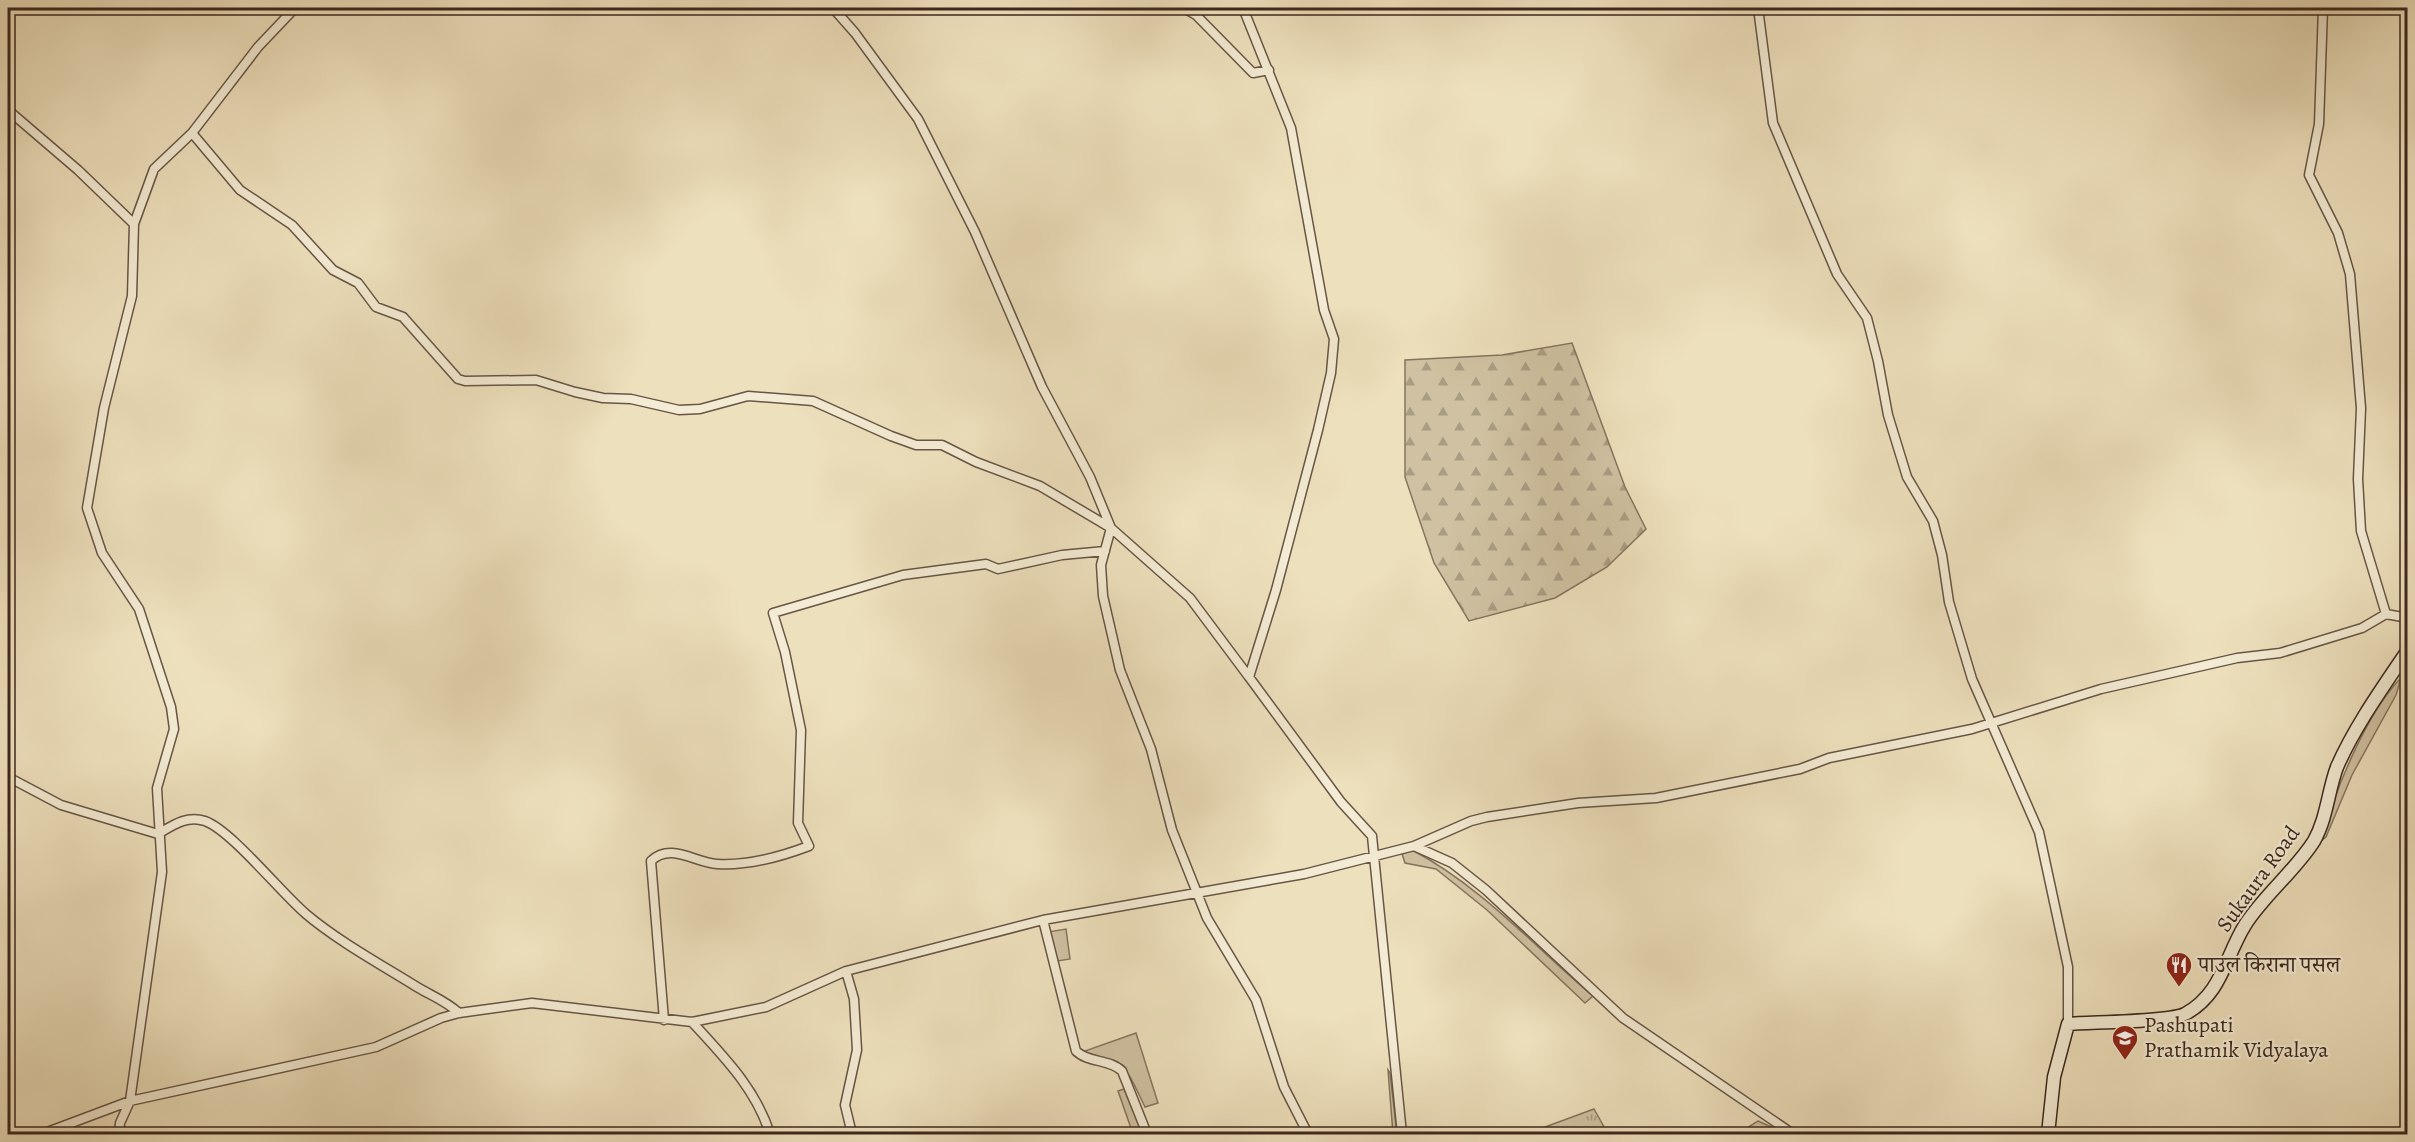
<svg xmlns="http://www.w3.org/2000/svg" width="2415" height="1142" viewBox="0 0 2415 1142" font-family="Alegreya,'Noto Serif Devanagari',serif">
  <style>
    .grass { fill: #cfc1a1; stroke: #867460; stroke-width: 1.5 }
    .forest { fill: url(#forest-firs); stroke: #867460; stroke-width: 1.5 }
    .park { fill: url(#park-tufts); stroke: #867460; stroke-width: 1.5 }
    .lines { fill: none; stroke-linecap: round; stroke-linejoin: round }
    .street-casing { stroke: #685546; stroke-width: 11 }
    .secondary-casing { stroke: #3c271e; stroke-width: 15 }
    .street { stroke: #f3ebd3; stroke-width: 8 }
    .secondary { stroke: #f3ebd3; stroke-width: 12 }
    .labels { text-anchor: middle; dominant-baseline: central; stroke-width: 4.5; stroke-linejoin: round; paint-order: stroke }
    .street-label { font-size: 22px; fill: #3c271e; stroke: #f3ebd3 }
    .poi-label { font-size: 22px; fill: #3c271e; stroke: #f3ebd3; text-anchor: start }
  </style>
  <defs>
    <pattern id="forest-firs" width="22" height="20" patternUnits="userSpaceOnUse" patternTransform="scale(1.5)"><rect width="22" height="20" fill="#cfc1a1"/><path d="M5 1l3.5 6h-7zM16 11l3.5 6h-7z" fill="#a99d83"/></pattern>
    <pattern id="park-tufts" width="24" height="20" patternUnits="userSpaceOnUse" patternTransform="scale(1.5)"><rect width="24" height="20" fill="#cfc1a1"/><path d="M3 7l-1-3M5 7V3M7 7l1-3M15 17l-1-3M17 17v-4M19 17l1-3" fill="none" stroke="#a99d83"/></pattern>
  </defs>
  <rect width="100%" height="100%" fill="#ede0bc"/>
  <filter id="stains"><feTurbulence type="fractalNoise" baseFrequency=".00333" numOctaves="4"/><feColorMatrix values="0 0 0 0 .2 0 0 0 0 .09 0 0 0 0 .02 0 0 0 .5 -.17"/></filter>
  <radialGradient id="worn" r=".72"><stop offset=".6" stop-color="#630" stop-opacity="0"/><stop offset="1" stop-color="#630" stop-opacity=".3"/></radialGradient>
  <path class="grass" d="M2401,678L2396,695L2352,775L2326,837L2321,841C2334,793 2366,713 2401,678Z
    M1412,850C1481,886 1535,947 1593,996L1585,1003L1487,910L1436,869L1405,863L1402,854Z
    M1066,929L1070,959L1058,961L1048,932Z
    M1136,1033L1158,1103L1145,1107C1125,1066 1128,1063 1082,1052Z
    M1388,1070L1390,1073L1397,1134H1393Z
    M1124,1089L1143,1134H1133L1118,1091Z"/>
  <path class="forest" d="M1572,343L1625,487L1646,529L1607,567L1555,598L1469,621L1434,563L1405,477V360L1502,355Z"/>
  <path class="park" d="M1594,1109L1608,1134H1526Z
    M1758,1121L1787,1134H1737Z"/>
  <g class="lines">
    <g class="street-casing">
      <path id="street" d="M833,8L855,33L918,119L975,232L1042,387L1090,477L1111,528L1101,565L1103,596L1120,670L1151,749L1172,830L1207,918L1256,1000L1284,1087L1308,1134
        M1184,8L1196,15L1253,73L1269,70
        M1243,8L1291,128L1324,310L1334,339L1331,373L1318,430L1276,590L1249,677L1341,802L1372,836L1402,1134
        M1758,8L1773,123L1837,274L1867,318L1878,361L1888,415L1907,477L1933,521L1942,555L1949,602L1972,679L2039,832L2068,967V1024
        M2323,8L2319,124L2309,175L2338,233L2350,274L2361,408L2358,479L2361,531L2386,614
        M8,110L78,170L134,224L132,296L104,408L87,508L102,553L139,609L171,707L174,729L157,788L162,872L130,1101L120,1123L119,1134
        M192,133L240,190L292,225L333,270L358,283L376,307L403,317L458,379L465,381L536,380L575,392L603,398L631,399L679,410L700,409L748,396L813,401L891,436L916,445H942L976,462L1040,486L1111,528L1190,598L1249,677
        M134,224L154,169L192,133L258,47L295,8
        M8,777L61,805L158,834C173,825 187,815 205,821C232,831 280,892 306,914C338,941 380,964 417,987C432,996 446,1001 459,1013
        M1414,846L1452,863L1486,890L1623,1018L1793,1134
        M1043,920L1076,1051C1088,1063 1110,1059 1122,1071L1147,1134
        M846,971L854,999L857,1050L845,1105L852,1134
        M664,1020L651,861C671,842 695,863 717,864C748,866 780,857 809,846L798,823L801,730L785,652L773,613L903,575L986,564L998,569L1062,555L1105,551
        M692,1022C724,1057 756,1089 770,1134
        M42,1134L130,1101L376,1047L441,1018L459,1013L532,1003L692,1022L766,1007L846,971L1043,920L1304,874L1414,846L1471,821L1487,817L1578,803L1656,798L1800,769L1829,758L1972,729L2101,689L2237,658L2280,653L2362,628L2386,614L2408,618"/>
    </g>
    <g class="secondary-casing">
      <path id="secondary" d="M2048,1134L2054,1077L2068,1024C2091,1022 2169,1022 2185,1014C2222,994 2225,957 2245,925C2264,895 2295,871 2314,841C2327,818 2328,791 2337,767C2355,726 2383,687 2408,650"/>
    </g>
    <use href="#street" class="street"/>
    <use href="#secondary" class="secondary"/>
  </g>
  <defs>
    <g id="restaurant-pin" transform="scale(1.35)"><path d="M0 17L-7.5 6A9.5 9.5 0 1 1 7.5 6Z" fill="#8f2418" stroke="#f3ebd3"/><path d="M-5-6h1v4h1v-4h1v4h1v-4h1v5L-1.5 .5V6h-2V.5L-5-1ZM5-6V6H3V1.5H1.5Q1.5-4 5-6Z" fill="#fff"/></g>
    <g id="school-pin" transform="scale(1.35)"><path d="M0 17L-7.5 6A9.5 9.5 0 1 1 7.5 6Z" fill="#8f2418" stroke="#f3ebd3"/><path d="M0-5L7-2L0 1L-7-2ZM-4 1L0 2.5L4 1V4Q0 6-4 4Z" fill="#fff"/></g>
  </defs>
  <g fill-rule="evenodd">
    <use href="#restaurant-pin" x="2179" y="965"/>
    <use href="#school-pin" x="2125" y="1038"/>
  </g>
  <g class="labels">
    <g class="street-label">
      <text transform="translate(2258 879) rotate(-54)">Sukaura Road</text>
    </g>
    <g class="poi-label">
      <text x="2198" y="965">पाउल किराना पसल</text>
      <text x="2144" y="1025">Pashupati<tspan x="2144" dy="25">Prathamik Vidyalaya</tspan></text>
    </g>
  </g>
  <rect width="2415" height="1142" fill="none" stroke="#ede0bc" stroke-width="30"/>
  <rect x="9" y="9" width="2397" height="1124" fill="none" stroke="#3c271e" stroke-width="3"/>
  <rect x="15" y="15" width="2385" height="1112" fill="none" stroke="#3c271e" stroke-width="1.5"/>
  <rect width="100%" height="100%" filter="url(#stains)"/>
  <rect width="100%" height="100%" fill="url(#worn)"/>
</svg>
